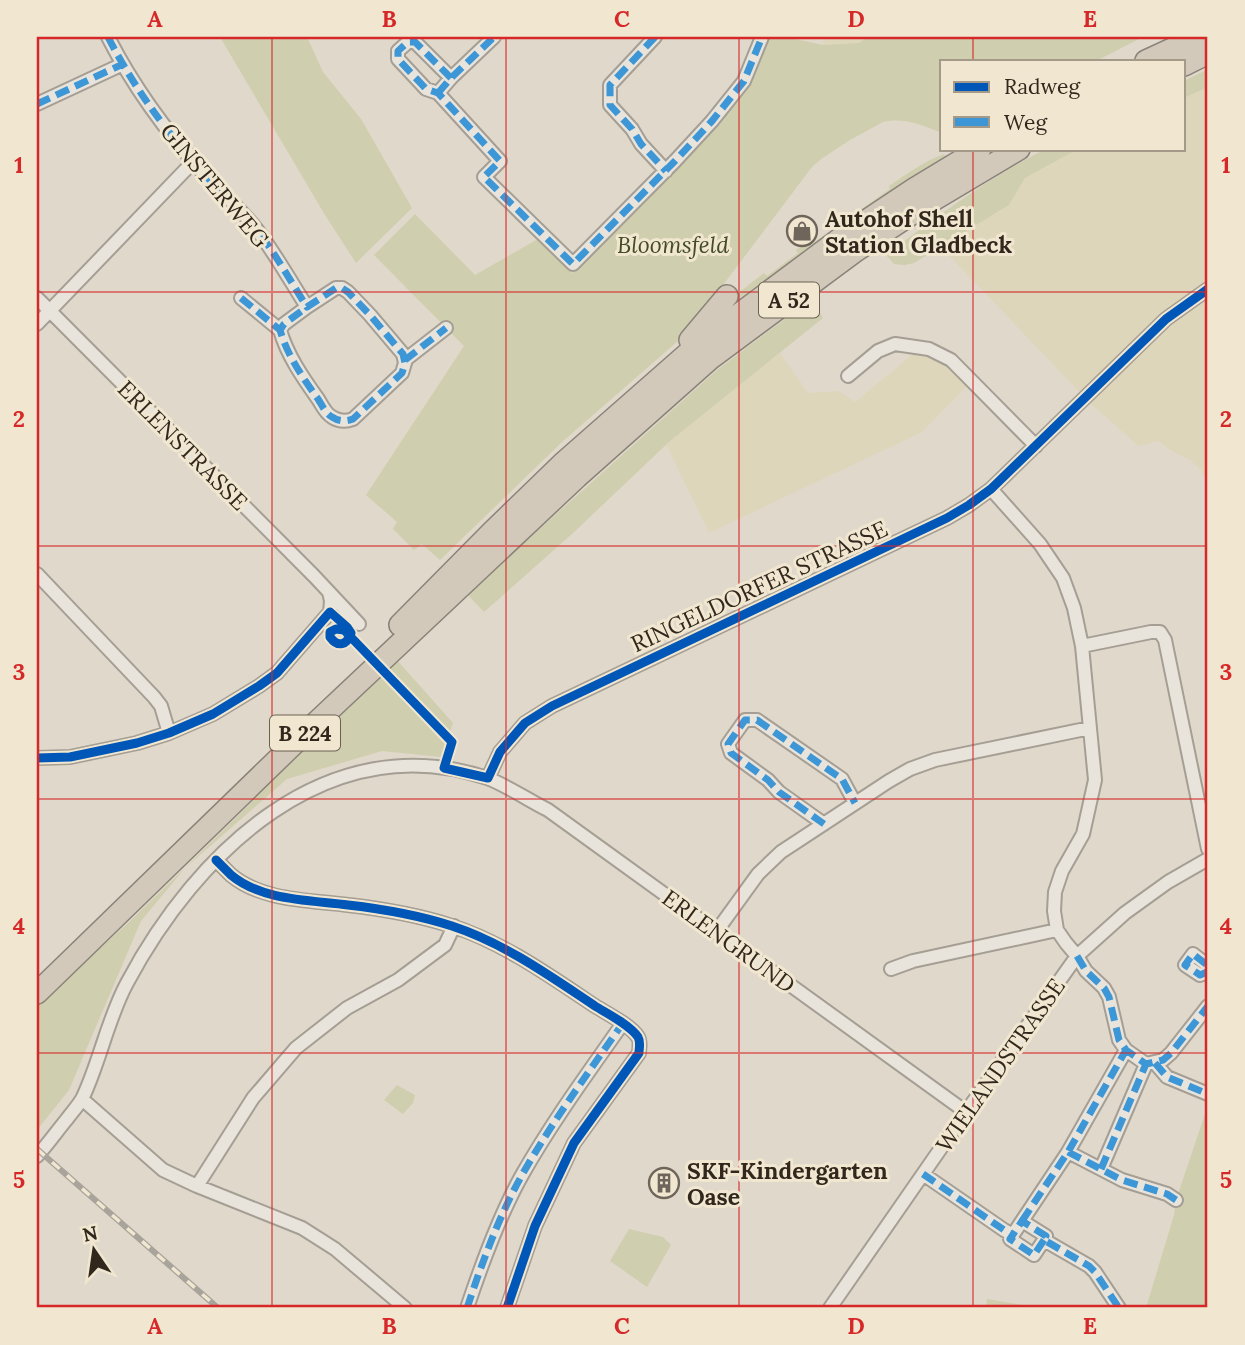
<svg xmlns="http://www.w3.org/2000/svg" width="1245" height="1345" viewBox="0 0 1245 1345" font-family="Lora,serif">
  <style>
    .farmland { fill: #ded6bb }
    .green { fill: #cfceae }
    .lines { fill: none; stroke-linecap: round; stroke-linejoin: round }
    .street-casing { stroke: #a59e94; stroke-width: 16 }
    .highway-casing { stroke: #8a837a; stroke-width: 24 }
    .street { stroke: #e8e4db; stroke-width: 12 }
    .highway { stroke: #d3c9bb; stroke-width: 21 }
    .rail-casing { stroke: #a8a39b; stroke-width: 6 }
    .rail { stroke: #f1e7d0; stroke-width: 3.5; stroke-dasharray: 10; stroke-linecap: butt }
    .quiet { stroke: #3d96d5; stroke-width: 7; stroke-dasharray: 14 7; stroke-linecap: butt }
    .cycleway-casing { stroke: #f1e7d0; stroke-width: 13 }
    .cycleway { stroke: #0057b8; stroke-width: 9 }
    .grid { fill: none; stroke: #d62828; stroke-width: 2; stroke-opacity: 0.55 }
    .labels { text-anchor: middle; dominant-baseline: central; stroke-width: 6; stroke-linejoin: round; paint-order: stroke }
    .shield { fill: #f1e7d0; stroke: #6b6153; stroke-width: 2 }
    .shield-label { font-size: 21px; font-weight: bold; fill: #32271d }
    .street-label { font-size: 23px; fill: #32271d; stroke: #f1e7d0 }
    .poi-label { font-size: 23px; font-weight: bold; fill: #32271d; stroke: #f1e7d0; text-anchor: start }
    .park-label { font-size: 23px; font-style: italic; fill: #434c26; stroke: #f1e7d0 }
    .neatline { fill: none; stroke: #d62828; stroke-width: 2.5 }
    .grid-label { font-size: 23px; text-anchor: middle; font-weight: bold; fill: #d62828 }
  </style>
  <rect width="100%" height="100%" fill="#e0d8ca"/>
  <path class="farmland" d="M824,37H867L859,43L823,45Z
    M1208,87V484L1201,470L1190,460L1175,453L1158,441L1140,446L1136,444L1090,403L941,247L1009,205L1025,178L1078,149H1184V98Z
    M780,353L808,393L839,391L855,402L913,354L924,353L938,358L953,369L968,385L922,432L709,533L666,444Z"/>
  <path class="green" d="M220,37H310L308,39L323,72L361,119L412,208L356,263L325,215Z
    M768,37H786L823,45L859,43L867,37H1143L1096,61H942V133C923,125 903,117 883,122L850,140L821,159L812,167L723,285L727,288L684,345L678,341L562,442L440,560L422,544L414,550L393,529L397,522L366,495L464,346L374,255L415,214L475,275L538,239L572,273L728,111L760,57Z
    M1208,69V87L1184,98V81Z
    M1046,149H1078L1025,178L1009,205L914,263L904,265L894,264L886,255C936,217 990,177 1046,149Z
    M944,154L947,159C871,207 793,256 724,313L729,300L764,273L767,276L798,253L796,250L808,242L810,245L890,189L889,186C907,174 924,161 944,154Z
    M812,299L823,318L670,441L573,533L484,612L467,594L717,370Z
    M396,659L453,723L441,757L382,751L287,779L185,868L141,921L69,1090L37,1130V1005L127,924L185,868Z
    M397,1085L415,1095L413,1103L403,1114L384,1100Z
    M1208,1105V1308H1146L1174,1215L1176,1200Z
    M629,1229L663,1237L671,1245L647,1287L610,1261Z
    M987,1299L1022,1305H1037L1043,1308H986Z"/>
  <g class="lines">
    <g class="street-casing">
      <path id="street" d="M108,37C134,88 168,134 206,176C223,195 243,211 258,231C276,255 291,282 307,307L336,288H342L348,292L370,315L403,354L405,363L402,373L353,419C345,422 338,421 332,417C325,413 322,405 318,399C303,378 287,355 280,330L284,324L307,307
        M655,37L610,85V105L632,129L641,144L666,171
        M451,78L415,42H408L398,51V59L426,89L438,93L500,161L484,177L573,264L675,161L712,121L744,81L762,37
        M438,93L451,78L494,37
        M37,104L123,64
        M37,298L314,576L359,624
        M241,298L280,330
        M37,324L193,162
        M405,360L446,328
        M848,376L878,351L895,344L929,349L951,360L1036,446
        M991,489L1040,544L1063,578L1074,608L1082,646L1095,780L1083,834L1062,871L1055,892L1054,911L1057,930L1066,943L1077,956L1086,971L1104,988L1109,997L1119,1040L1126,1050L1146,1064L1163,1060L1171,1053L1208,1006
        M37,574L154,697L161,706L169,733
        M1082,646L1151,632H1160L1165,640L1208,849
        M37,758L70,757L137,743L169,733L213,714L259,686L277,673L330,612L331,601L329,592
        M488,778L500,752L525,723L552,706L947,518L969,505L991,489L1166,319L1208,289
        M824,824L779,792L768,780L731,753L728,744L745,720H757L842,779L855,803
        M216,860C221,865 226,870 231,875C262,901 310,900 348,905C383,909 418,915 452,926C504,943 550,976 595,1006C608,1014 630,1025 638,1037C641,1042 639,1048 639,1053L574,1143L535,1226L507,1308
        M716,932L758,874L781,852L889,781L910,769L935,760L1090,728
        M891,969L913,961L1057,930
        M1207,972L1200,975L1185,965L1193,954L1207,965L1208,972
        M1155,1063L1167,1077L1208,1094
        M82,1099L163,1170L197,1186L302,1228L335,1249L405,1308
        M1068,1152L1122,1180L1167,1194L1176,1200
        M37,1156C48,1144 57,1131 67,1119C72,1112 79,1105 83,1097C100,1061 108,1018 127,983C196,853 327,725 487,778C504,784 530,801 548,810L966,1112
        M1101,1169L1146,1064
        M923,1174L1004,1230L1013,1235
        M197,1186L253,1098L296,1048L347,1008L398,980L445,945L454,926
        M1022,1221L1068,1152L1126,1050
        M1044,1240L1034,1255L1010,1239L1022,1221L1046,1236L1044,1240L1089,1266L1095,1272L1119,1308
        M467,1308C482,1263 499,1216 522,1175C552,1122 588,1073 623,1023
        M830,1308L966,1112L1077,956L1125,913L1168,882L1208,859"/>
    </g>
    <g class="highway-casing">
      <path id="highway" d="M1146,61L1198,37
        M1184,65L1208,53
        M690,340L727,296
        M400,625L493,531L562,464L694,348L845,235L914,189L980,149
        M37,993L306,732L577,477L711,358L854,252L925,205L1019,149"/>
    </g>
    <use href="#street" class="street"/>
    <use href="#highway" class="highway"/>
    <g class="rail-casing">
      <path id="rail" d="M37,1149L218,1308"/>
    </g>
    <use href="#rail" class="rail"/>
    <path class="quiet" d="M108,37C134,88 168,134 206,176C223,195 243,211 258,231C276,255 291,282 307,307L336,288H342L348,292L370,315L403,354L405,363L402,373L353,419C345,422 338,421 332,417C325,413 322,405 318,399C303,378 287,355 280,330L284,324L307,307
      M655,37L610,85V105L632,129L641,144L666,171
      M451,78L415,42H408L398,51V59L426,89L438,93L500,161L484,177L573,264L675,161L712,121L744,81L762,37
      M438,93L451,78L494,37
      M37,104L123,64
      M241,298L280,330
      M405,360L446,328
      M824,824L779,792L768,780L731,753L728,744L745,720H757L842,779L855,803
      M1077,956L1086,971L1104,988L1109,997L1119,1040L1126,1050L1146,1064L1163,1060L1171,1053L1208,1006
      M1207,972L1200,975L1185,965L1193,954L1207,965L1208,972
      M1155,1063L1167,1077L1208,1094
      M1068,1152L1122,1180L1167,1194L1176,1200
      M1101,1169L1146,1064
      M923,1174L1004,1230L1013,1235
      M1022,1221L1068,1152L1126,1050
      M1044,1240L1034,1255L1010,1239L1022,1221L1046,1236L1044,1240L1089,1266L1095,1272L1119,1308
      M467,1308C482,1263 499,1216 522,1175C552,1122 588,1073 623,1023L626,1026"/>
    <g class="cycleway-casing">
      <path id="cycleway" d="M37,758L70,757L137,743L169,733L213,714L259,686L277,673L330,612L347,627L351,633C347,645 338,648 330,637V632L336,629L344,630L452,742L444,768L488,778L500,752L525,723L552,706L947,518L969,505L991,489L1166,319L1208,289
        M216,860C221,865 226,870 231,875C262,901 310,900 348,905C383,909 418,915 452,926C504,943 550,976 595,1006C608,1014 630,1025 638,1037C641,1042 639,1048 639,1053L574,1143L535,1226L507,1308"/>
    </g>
    <use href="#cycleway" class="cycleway"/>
  </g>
  <path class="grid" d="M272,37V1308M506,37V1308M739,37V1308M973,37V61M973,149V1308M37,292H1208M37,546H1208M37,799H1208M37,1053H1208"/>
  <defs>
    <g id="shop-ring" transform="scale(1.575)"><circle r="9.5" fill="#f1e7d0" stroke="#6f655a" stroke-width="1.5"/><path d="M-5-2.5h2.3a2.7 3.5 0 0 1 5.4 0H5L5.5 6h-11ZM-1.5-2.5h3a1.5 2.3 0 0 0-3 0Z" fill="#6f655a"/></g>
    <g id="building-ring" transform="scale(1.575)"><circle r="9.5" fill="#f1e7d0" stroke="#6f655a" stroke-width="1.5"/><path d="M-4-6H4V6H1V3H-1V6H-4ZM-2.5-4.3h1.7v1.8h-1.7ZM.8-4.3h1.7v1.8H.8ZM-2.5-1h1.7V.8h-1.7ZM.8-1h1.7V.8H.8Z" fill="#6f655a"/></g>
  </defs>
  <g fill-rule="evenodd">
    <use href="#shop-ring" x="802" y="231"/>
    <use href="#building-ring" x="664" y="1183"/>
  </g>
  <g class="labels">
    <g class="shield">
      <rect x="759" y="282.5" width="60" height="35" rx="5"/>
      <rect x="270" y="715.5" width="70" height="35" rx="5"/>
    </g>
    <g class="shield-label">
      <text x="789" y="300">A 52</text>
      <text x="305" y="733">B 224</text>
    </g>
    <g class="street-label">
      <text transform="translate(215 185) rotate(50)">GINSTERWEG</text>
      <text transform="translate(183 445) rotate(45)">ERLENSTRASSE</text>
      <text transform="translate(759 586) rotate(-25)">RINGELDORFER STRASSE</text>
      <text transform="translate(729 941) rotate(36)">ERLENGRUND</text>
      <text transform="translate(1000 1065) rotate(-55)">WIELANDSTRASSE</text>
    </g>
    <g class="poi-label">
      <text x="825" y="218">Autohof Shell<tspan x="825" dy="26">Station Gladbeck</tspan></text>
      <text x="687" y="1170">SKF-Kindergarten<tspan x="687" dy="26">Oase</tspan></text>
    </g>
    <g class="park-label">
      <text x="673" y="244">Bloomsfeld</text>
    </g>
  </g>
  <rect width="1245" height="1345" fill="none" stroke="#f1e7d0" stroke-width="77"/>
  <rect x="940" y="60" width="245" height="91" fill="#f1e7d0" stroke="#a59a88" stroke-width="2"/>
  <rect x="954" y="82" width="35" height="10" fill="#0057b8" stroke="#a59a88" stroke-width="2"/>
  <text x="1004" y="94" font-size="21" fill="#32271d">Radweg</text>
  <rect x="954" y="117" width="35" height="10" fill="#3d96d5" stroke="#a59a88" stroke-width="2"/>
  <text x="1004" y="130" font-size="21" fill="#32271d">Weg</text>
  <g transform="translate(94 1250) rotate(347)" stroke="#f1e7d0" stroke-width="5" paint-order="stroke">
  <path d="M0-5L12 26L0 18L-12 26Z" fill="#32271d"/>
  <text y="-10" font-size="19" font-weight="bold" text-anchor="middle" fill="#32271d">N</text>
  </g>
  <rect x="38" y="38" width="1168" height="1268" class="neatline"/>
  <g class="grid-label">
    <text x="155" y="27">A</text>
    <text x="389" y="27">B</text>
    <text x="622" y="27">C</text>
    <text x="856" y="27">D</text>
    <text x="1090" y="27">E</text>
    <text x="19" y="173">1</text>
    <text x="1226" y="173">1</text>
    <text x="19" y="427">2</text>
    <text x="1226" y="427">2</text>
    <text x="19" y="680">3</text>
    <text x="1226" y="680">3</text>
    <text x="19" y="934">4</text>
    <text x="1226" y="934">4</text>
    <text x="19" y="1188">5</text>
    <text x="1226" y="1188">5</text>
    <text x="155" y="1334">A</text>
    <text x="389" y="1334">B</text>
    <text x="622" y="1334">C</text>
    <text x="856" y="1334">D</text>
    <text x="1090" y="1334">E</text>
  </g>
</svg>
